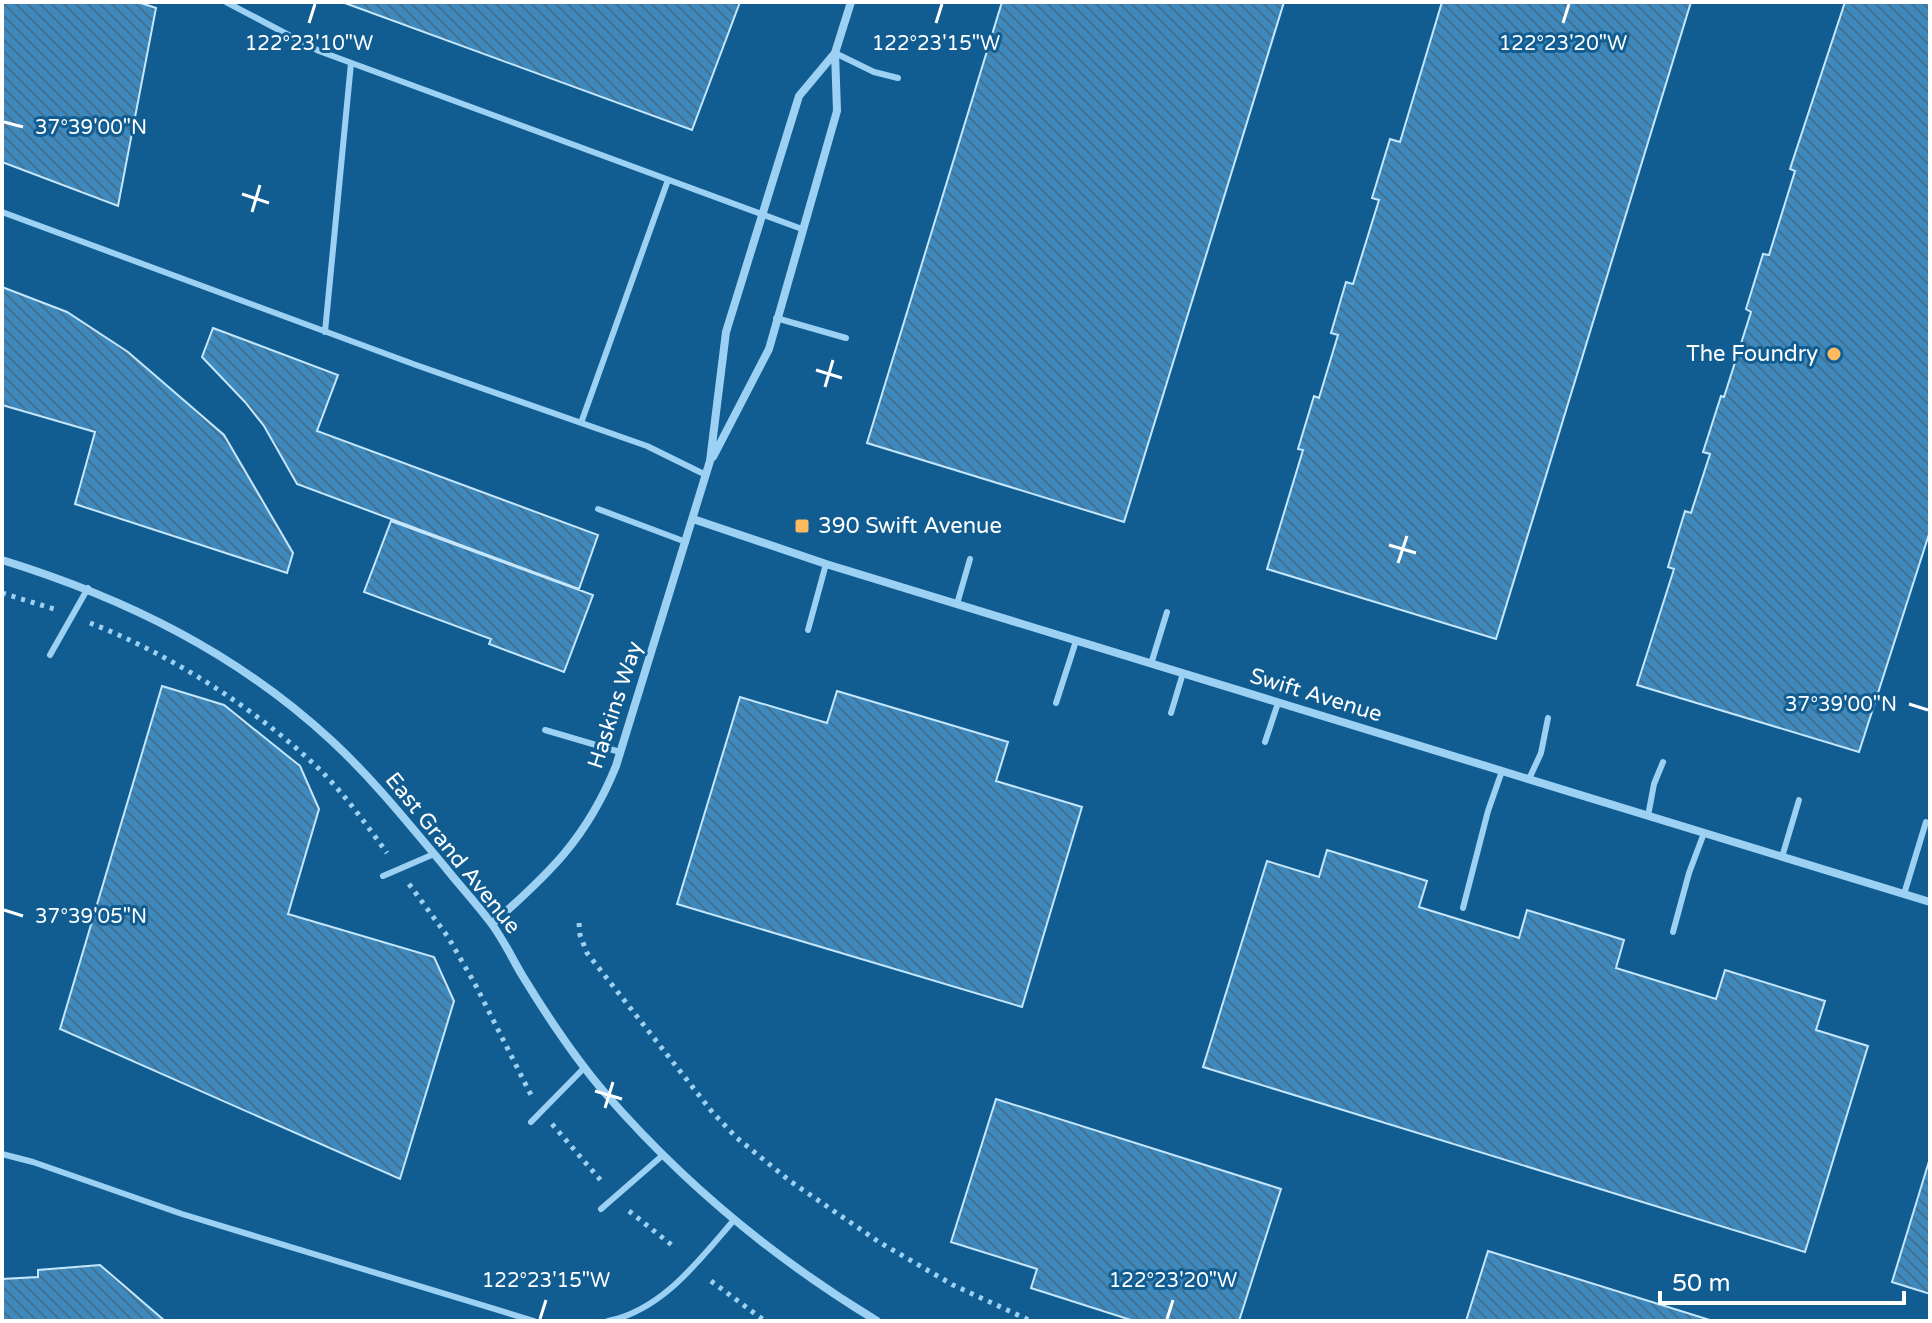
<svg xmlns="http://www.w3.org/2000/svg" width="1932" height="1323" viewBox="0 0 1932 1323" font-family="'Varela Round',sans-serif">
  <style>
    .building { fill: url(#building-back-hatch); stroke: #c5e7fd; stroke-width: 2 }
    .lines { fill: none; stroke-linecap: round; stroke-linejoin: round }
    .path { stroke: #9dd1f3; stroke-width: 5; stroke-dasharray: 4 6; stroke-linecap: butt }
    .service { stroke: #9dd1f3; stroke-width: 6 }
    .minor { stroke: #9dd1f3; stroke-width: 8 }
    .ticks { fill: none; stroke: #fff; stroke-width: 3 }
    .poi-dot { fill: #ffb95f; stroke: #115d92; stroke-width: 3 }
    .labels { text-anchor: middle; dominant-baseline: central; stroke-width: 6; stroke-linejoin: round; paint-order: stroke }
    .poi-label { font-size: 22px; fill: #fff; stroke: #115d92; text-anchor: end }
    .street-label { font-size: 22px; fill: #fff; stroke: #115d92 }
    .ticks-label { font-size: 20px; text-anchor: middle; fill: #fff; stroke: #115d92; stroke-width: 6; stroke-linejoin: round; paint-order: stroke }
  </style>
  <defs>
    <pattern id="building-back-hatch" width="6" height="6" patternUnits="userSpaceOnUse" patternTransform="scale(2)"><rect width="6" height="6" fill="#3e89bd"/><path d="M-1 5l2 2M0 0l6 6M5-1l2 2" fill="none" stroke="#447190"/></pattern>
  </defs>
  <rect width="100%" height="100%" fill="#115d92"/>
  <path class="building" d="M2,2H138L156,8L118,206L2,162Z
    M342,2H740L692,130Z
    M1002,2H1284L1124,522L867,443Z
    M1442,2H1691L1496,639L1267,569L1303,450L1298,449L1314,396L1319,398L1338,335L1331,333L1346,282L1353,284L1379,200L1372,198L1390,139L1400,142Z
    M1845,2H1930V531L1859,752L1637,685L1674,569L1668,567L1685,511L1691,513L1710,454L1703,452L1721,396L1724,397L1751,312L1746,309L1763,254L1769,255L1795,171L1790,169Z
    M2,287L67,312L128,352L224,435L293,553L287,573L75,504L95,432L2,405Z
    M213,328L338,375L317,431L598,535L579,589L297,484L264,426L245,402L202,357Z
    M391,521L593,595L564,672L489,644L491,639L364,592Z
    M162,686L224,705L300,766L319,809L288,914L434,957L454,1001L400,1179L60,1029Z
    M837,691L1008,742L996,781L1082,807L1022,1007L677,904L740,697L827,723Z
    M1327,850L1427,881L1419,907L1519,938L1527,910L1624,940L1616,968L1716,999L1725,970L1825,1001L1816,1030L1868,1046L1805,1252L1203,1067L1267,861L1319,877Z
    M996,1099L1281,1189L1239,1321H1134L1031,1288L1037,1269L951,1242Z
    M1930,1158V1294L1892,1282Z
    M1488,1251L1713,1321H1466Z
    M100,1265L165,1321H2V1279L38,1277V1270Z"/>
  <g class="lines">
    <path class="path" d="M2,593L54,609
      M90,623C170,654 255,708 317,767C343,792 366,824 387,853
      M409,884L448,937L475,984L532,1097
      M579,923L580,935L587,953L713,1113L737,1138L790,1181L879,1242L953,1285L1031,1321
      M552,1124L603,1183
      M629,1211L673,1246
      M711,1281L765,1321"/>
    <path class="service" d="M226,2L319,51L802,229
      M835,53L874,72L898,78
      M2,212L416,365L647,446L706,475
      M776,318L846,338
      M325,332L351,63
      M581,423L668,180
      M598,509L686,542
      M957,604L970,559
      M808,630L826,564
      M50,655L88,588
      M1151,664L1167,612
      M1056,703L1076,641
      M1171,713L1183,673
      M545,730L620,752
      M1265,742L1278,703
      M1529,779L1541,753L1548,718
      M1648,816L1654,784L1663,762
      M1782,857L1799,800
      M383,876L434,854
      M1904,894L1926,822
      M1463,908L1488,811L1502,771
      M1673,932L1689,873L1704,833
      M531,1122L585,1067
      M2,1154L33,1162L182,1214L534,1321
      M601,1209L663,1155
      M608,1321C663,1310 700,1259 734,1220"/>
    <path class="minor" d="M713,457L769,349L837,111L835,53L851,2
      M693,519L826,564L1930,902
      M2,560C125,598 237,653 332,741C374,780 409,824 445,867C460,886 477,904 491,923C503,939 512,958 522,975C547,1016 574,1057 605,1093C683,1183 775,1259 877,1321
      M492,924C549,874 587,838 616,766L710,461L726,332L799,96L835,53"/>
  </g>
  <path class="ticks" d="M309,23L315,4M936,23L942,4M1563,23L1569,4M4,122L23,127M242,194L269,203M252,212L260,185M816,370L842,378M825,387L833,360M1389,545L1416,553M1398,563L1407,536M1909,704L1928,710M4,910L23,916M595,1091L622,1099M605,1108L613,1082M540,1319L546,1300M1167,1319L1173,1300"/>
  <g class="poi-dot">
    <circle cx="1834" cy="354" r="8"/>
    <rect x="794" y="518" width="16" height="16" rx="4"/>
  </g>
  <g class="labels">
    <g class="poi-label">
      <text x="1818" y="354">The Foundry</text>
      <text x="818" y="526" text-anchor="start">390 Swift Avenue</text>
    </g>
    <g class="street-label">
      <text transform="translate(1316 695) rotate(17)">Swift Avenue</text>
      <text transform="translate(615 705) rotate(-72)">Haskins Way</text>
      <text transform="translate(453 853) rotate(51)">East Grand Avenue</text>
    </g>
  </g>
  <g class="ticks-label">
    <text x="309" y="50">122°23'10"W</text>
    <text x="936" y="50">122°23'15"W</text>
    <text x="1563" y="50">122°23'20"W</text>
    <text x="91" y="134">37°39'00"N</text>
    <text x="1841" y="711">37°39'00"N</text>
    <text x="91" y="923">37°39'05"N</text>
    <text x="546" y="1287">122°23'15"W</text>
    <text x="1173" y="1287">122°23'20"W</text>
  </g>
  <rect width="1932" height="1323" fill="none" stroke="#ffffff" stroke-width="8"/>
  <path d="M1660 1291v12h244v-12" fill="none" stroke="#ffffff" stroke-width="4"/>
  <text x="1672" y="1291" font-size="24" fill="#ffffff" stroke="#115d92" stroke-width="6" paint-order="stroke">50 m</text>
</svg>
